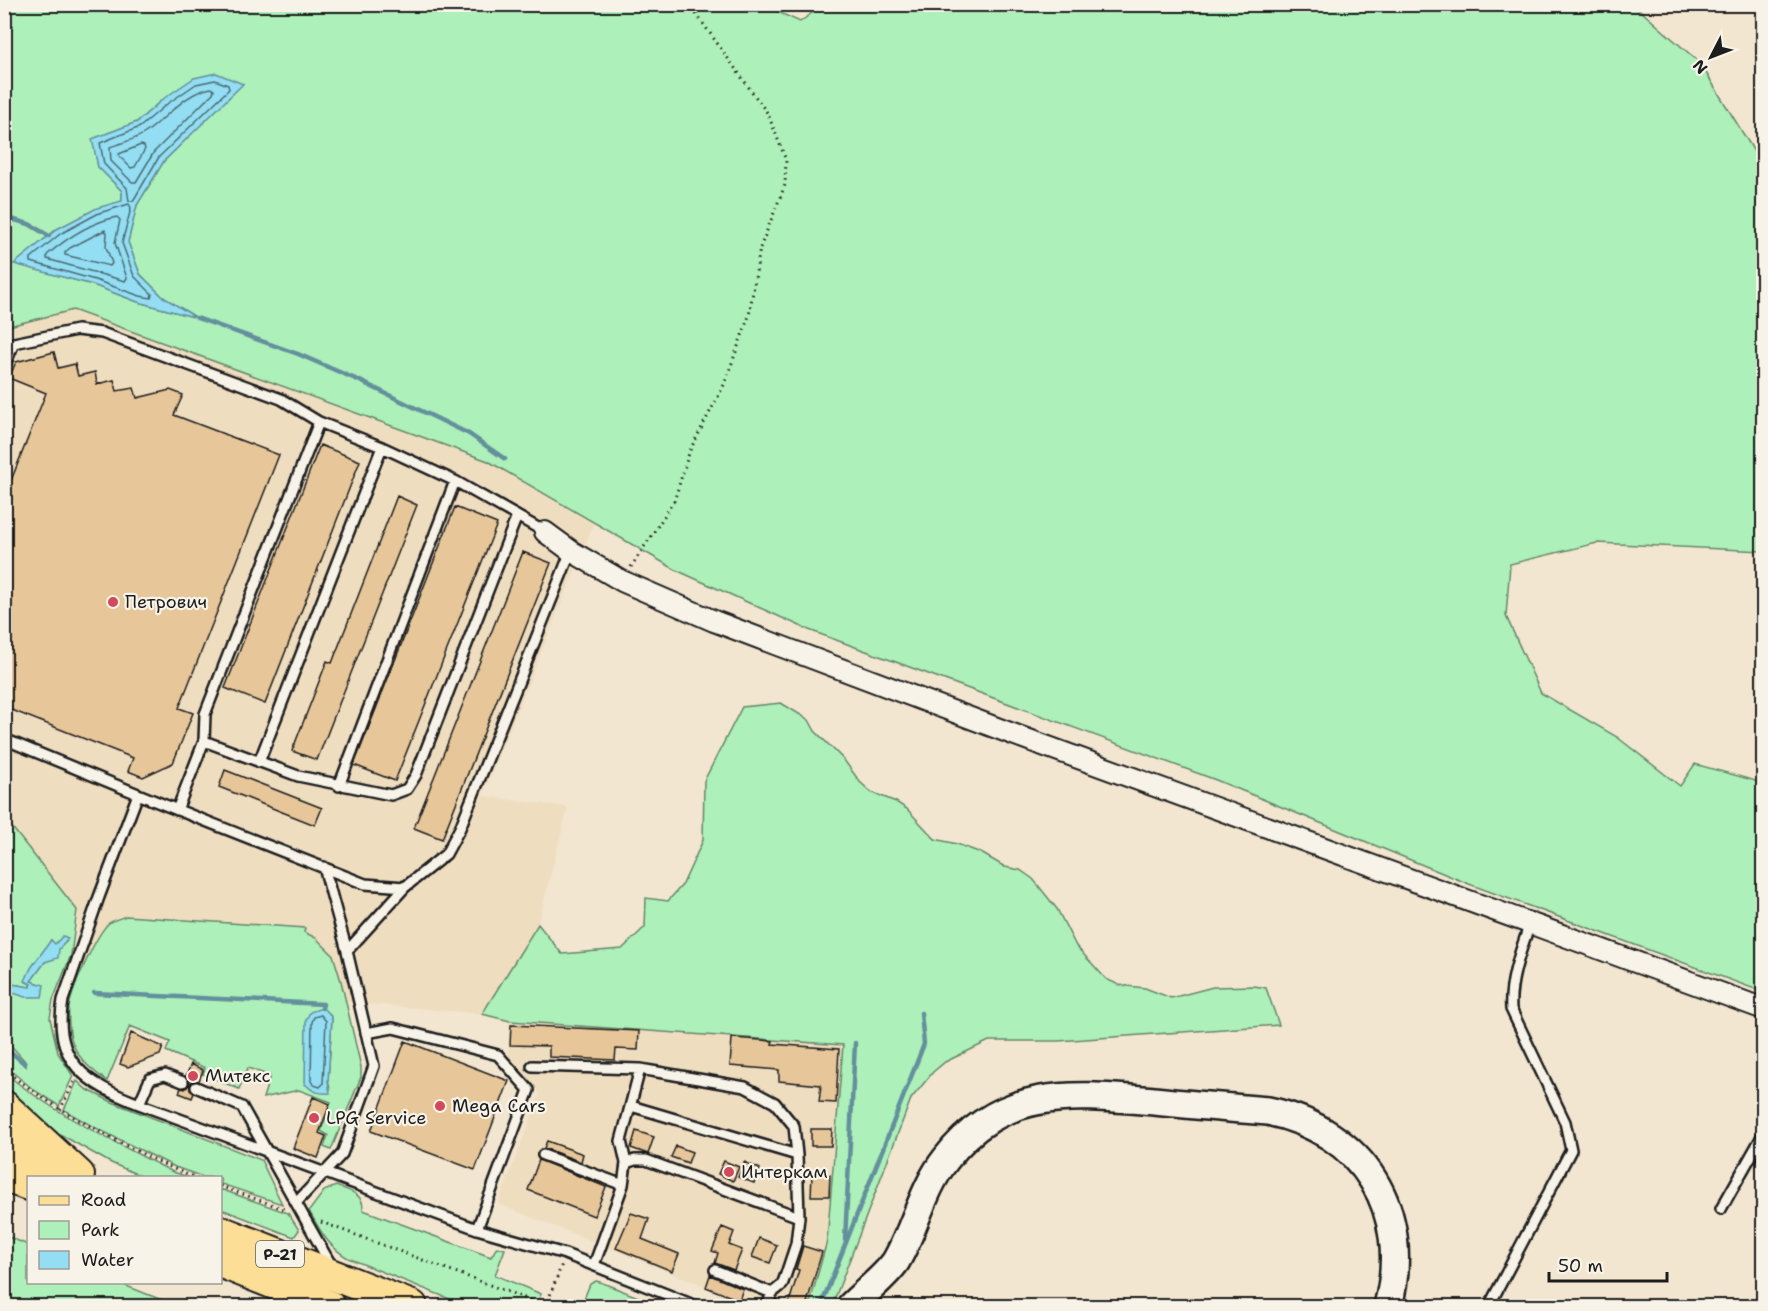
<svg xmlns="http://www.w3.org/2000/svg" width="1768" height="1311" viewBox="0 0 1768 1311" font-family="'Shantell Sans',sans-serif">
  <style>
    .built { fill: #efddc0 }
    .green { fill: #adf0b9; stroke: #64866a; stroke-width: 1.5; fill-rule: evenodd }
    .water { fill: #93def3; stroke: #63909d; stroke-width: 1.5 }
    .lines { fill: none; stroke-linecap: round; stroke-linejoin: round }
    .shore { stroke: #4c6a72; stroke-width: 1.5 }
    .stream { stroke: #63909d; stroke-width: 4.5 }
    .building { fill: #e7c799; stroke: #1c1c1c; stroke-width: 1.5 }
    .lane-casing { stroke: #1c1c1c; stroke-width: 14 }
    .street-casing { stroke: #1c1c1c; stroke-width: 24 }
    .secondary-casing { stroke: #1c1c1c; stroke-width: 32 }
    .primary-casing { stroke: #1c1c1c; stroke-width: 34 }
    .path { stroke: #1c1c1c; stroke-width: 3; stroke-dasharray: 1.5 4.5; stroke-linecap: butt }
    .lane { stroke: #f7f3e8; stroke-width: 9 }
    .street { stroke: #f7f3e8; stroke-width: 20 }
    .secondary { stroke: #f7f3e8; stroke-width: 27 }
    .primary { stroke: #fdde96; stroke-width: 30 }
    .poi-dot { fill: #d1495b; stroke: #f7f3e8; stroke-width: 2 }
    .labels { text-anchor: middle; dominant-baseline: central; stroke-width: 4.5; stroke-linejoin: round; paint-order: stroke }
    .shield { fill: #f7f3e8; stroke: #5e5c59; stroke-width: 1.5 }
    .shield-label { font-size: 16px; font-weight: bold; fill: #1c1c1c }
    .poi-label { font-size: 18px; fill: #1c1c1c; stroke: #f7f3e8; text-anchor: start }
  </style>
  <rect width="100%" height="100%" fill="#f2e6d0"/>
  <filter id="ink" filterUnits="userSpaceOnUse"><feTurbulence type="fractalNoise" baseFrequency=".0167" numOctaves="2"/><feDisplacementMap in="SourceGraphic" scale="12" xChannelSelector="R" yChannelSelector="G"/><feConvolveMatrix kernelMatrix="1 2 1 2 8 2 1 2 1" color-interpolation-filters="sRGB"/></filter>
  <g filter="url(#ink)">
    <path class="built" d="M73,310L488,461L594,524L482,796L568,807L538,924L482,1014L80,978L77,910L5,817V327Z
      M510,1021L843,1045L827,1241L809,1306H755L498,1204L540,1094L508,1056Z"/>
    <path class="green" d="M760,4L800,22L824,4L1634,5L1700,63L1763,166V551L1597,543L1510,564L1506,616L1541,693L1617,737L1680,786L1695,764L1763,783V992L1469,884L1216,780L809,630L676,570L488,461L73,310L5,327V5ZM242,84L164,161L137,205L128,242L140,274L163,297L195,317L138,302L93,285L15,264L57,229L122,201V191L98,167L93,139L137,122L163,99Z
      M781,703L809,720L815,731L844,760L860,782L871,792L896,802L907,809L935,839L957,844L981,853L1005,867L1020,870L1033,879L1057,909L1076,946L1106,979L1119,985L1145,988L1171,998L1213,987L1254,986L1266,988L1279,1025L1058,1041H989L945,1062L933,1072L911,1099L832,1306H809L827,1241L843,1045L510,1021L482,1014L538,924L562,954L622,949L645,927L646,898L668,901L683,884L703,840L704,781L742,707Z
      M4,817L77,910L71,955L53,1000L50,1018L58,1053L73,1076L59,1106L34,1090L5,1066V1048L26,1066L25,1061L5,1039V990L42,993L31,981L45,962L66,942L54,945L51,940L26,982L31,984L29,987L5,983Z
      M126,916L305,928L304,932L316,938L333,955L341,981L361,1067V1077L331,1150L324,1147L328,1135L321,1131L331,1102L299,1090L263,1098L270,1076L248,1068L239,1089L203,1074L205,1068L166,1051L170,1042L130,1026L107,1081C93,1071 79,1060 73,1044C69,1034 68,1018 69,1007C72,990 96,934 109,923C113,920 121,918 126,916ZM332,1018L328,1081L330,1089L305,1084Z
      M4,1072C55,1115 115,1142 173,1172L188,1177H143L109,1162L51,1129L5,1095Z
      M77,1081L86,1089L112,1102L261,1160L282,1204L221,1184L220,1178L203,1177L175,1167L92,1126L64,1110Z
      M336,1186C349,1191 364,1193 363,1210L491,1257L497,1247L505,1249L495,1275L541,1294L536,1306H467L348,1258C327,1246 321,1231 309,1211L324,1191Z
      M220,1189L288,1213L299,1230L294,1237L221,1209Z
      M4,1235L28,1245V1282L119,1283L177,1306H5Z
      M596,1281L600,1282L661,1306H581L590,1284Z"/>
    <path class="water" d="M216,73L243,84L164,161L137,205L128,242L140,274L163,297L197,318L138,302L93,285L14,264L57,229L97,208L122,201V191L98,167L92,139L137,122L163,99L194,78Z
      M63,936L68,938L59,949L58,958L45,962L31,981L44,985L42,997H25L5,990V983L30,987L31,984L25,981L31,968L51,940L55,944Z
      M322,1008L328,1012L332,1018L328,1081L330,1093C319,1094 313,1092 305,1084L306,1020L310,1012Z"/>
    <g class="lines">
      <path class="shore" d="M215,80L228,85L229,89L159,157L133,201H129L127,188L104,164L100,143L140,127L167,104L196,84Z
        M211,88L214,90L213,93L154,152L136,182H132L111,161L110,147C121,143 135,140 145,133C167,118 184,93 211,88Z
        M141,145L144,146L145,149L135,167L131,168L120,157L119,154Z
        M129,204L131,208L122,243L134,276L152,294L151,298L140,296L95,280L31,262V258L60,234L99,213Z
        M117,217L120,220L115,243L127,278L125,281L47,259V255C67,238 91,222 117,217Z
        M105,230L107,233L106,247L112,263L110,266L65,255V252L70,248Z
        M321,1015L326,1021L323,1084L320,1087L314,1085L311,1081L312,1022L314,1017Z"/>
      <path class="stream" d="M4,217L29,224L49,236
        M197,318L298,354L360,381L469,434L505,459
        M94,993L323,1004L322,1008
        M4,1046L25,1064
        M845,1240L855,1043
        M821,1306L924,1044L921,1013"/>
    </g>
    <path class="building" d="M54,352L58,368L75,364L78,376L95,372L97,384L114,380L117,391L134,388L137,398L170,390L183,395L174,415L279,455L179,708L193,713L173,763L143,777L128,771L133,758L4,707V498L46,393L9,378L16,362Z
      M320,445L360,461L265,704L225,688Z
      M397,496L417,505L317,760L292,751L327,661L332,663Z
      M455,507L497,524L395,781L354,765Z
      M523,552L551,563L442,839L414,828Z
      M225,770L322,808L315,825L219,787Z
      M511,1025L639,1031L638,1050L616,1049L615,1060L549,1057V1046L510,1045Z
      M131,1033L163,1047L160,1055L128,1067L120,1064Z
      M732,1038L773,1041L772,1044L839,1049L836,1103L819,1102L821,1085L779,1081V1070L730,1066Z
      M405,1041L509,1081L475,1170L371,1131Z
      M191,1064L203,1070L199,1081H192L190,1085V1090L194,1093L192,1098L179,1093L181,1088L185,1089L189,1085L190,1080L186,1076Z
      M313,1097L330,1104L319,1133L326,1136L318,1158L293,1148Z
      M811,1129H832L831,1146H811Z
      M636,1131L654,1137L648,1154L631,1148Z
      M547,1141L583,1154L581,1162L544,1148Z
      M676,1146L692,1152L688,1163L671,1157Z
      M539,1160L606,1187L594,1216L528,1190Z
      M724,1161L739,1167L733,1181L718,1174Z
      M744,1162L760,1169L754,1183L738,1177Z
      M812,1175H830L829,1196H811Z
      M631,1213L649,1219L642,1239L679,1254L672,1271L616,1248Z
      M722,1227L734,1232L729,1245L742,1250L734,1270L715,1263L718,1253L712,1251Z
      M759,1238L777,1245L770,1263L752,1257Z
      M803,1246L822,1252L806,1306H788L799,1270L796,1269Z
      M710,1275L743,1289L739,1300L706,1287Z"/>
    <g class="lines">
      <g class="lane-casing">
        <path id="lane" d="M4,345L77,330L102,333L281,399L319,422L382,447L455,481L545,532
          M4,367L14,343
          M4,739L155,801L365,884L405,887L446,854L460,828L571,551
          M204,741L298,776L391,795L407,789L416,775L517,516
          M259,762L382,447
          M339,786L455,481
          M138,794L99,897L63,1000C52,1062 87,1084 139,1104L477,1229L565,1254L696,1306
          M177,810L204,741L205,714L319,422
          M347,951L405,887
          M366,1033L393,1028L498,1055L529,1090L477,1229
          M532,1066L640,1069L745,1087L775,1103L794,1126L797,1155L799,1217L796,1244L786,1274L782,1285L772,1293L767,1306
          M196,1087L242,1107L331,1265
          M139,1104L150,1079L165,1075L183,1082
          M631,1106L797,1155
          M543,1155L623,1185
          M626,1163L635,1160H646L799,1217
          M296,1203L342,1154L374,1066L347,951L324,867
          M1721,1209L1764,1133
          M594,1265L623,1185L626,1163L621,1141L640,1069
          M715,1270L772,1293
          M1489,1306L1571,1150L1565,1122L1511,1009C1509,981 1521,950 1530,923"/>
      </g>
      <g class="street-casing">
        <path id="street" d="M545,532L571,551L622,581L714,621L1010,733L1764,1009"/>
      </g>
      <g class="secondary-casing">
        <path id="secondary" d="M851,1306C863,1294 887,1275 896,1261C915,1228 923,1188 946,1159C1002,1086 1073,1094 1154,1101C1192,1105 1230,1108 1268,1111C1364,1131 1413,1211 1388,1306"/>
      </g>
      <g class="primary-casing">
        <path id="primary" d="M4,1106L79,1175
          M4,1145L63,1169
          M4,1176L28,1185
          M220,1231L412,1306
          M220,1262L329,1306"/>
      </g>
      <path class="path" d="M631,567L674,501L690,450L724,385L749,316L760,248L785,185L786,160L768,114L689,4
        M4,1069C42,1100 82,1123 125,1145C149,1157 172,1169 197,1178
        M60,1110L74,1082
        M220,1186L287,1210
        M321,1222L546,1306L562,1264"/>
      <use href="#lane" class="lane"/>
      <use href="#street" class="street"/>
      <use href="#secondary" class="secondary"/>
      <use href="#primary" class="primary"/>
    </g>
  </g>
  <g class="poi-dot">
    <circle cx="113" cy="602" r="6"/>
    <circle cx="193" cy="1076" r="6"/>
    <circle cx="440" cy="1106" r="6"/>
    <circle cx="314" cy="1118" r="6"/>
    <circle cx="729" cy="1172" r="6"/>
  </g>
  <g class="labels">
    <rect class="shield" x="256" y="1241" width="48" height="26" rx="4.5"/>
    <g class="shield-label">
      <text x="280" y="1254">Р-21</text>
    </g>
    <g class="poi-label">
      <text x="125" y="602">Петрович</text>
      <text x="205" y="1076">Митекс</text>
      <text x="452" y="1106">Mega Cars</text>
      <text x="326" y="1118">LPG Service</text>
      <text x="741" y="1172">Интеркам</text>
    </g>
  </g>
  <rect width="1768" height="1311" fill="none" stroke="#f7f3e8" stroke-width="24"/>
  <rect x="12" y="12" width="1744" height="1287" fill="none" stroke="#1c1c1c" stroke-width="2" filter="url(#ink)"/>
  <rect x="27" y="1176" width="195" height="108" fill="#f7f3e8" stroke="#9f9d96" stroke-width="1.5"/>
  <rect x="39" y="1196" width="30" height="9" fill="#fdde96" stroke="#9f9d96" stroke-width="1.5"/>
  <text x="81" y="1206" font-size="18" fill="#1c1c1c">Road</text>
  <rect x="39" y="1221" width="30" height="18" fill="#adf0b9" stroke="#9f9d96" stroke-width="1.5"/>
  <text x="81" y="1236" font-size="18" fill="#1c1c1c">Park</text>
  <rect x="39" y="1251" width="30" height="18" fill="#93def3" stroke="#9f9d96" stroke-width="1.5"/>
  <text x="81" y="1266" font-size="18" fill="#1c1c1c">Water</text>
  <g transform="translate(1711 57) rotate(228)" stroke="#f7f3e8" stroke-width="4.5" paint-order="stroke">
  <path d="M0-4.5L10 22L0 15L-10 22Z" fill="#1c1c1c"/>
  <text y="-9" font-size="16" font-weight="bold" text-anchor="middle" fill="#1c1c1c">N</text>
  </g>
  <path d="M1549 1272v9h118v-9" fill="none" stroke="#1c1c1c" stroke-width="3"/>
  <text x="1558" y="1272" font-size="18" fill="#1c1c1c" stroke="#f7f3e8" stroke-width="4.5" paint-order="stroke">50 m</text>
</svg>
